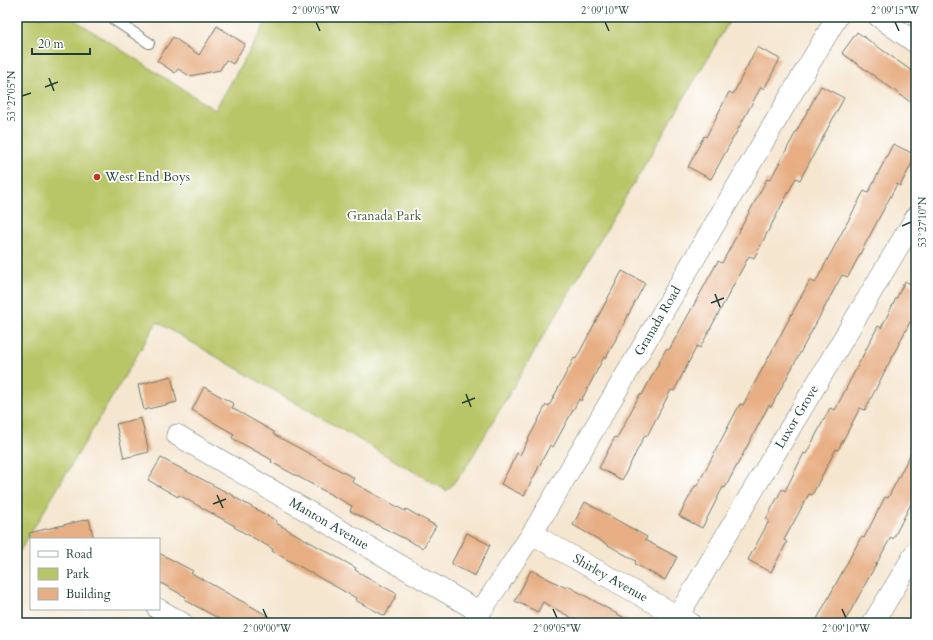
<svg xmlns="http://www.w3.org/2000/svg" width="933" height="640" viewBox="0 0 933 640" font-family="Cardo,serif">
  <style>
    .green { fill: #b9c668; stroke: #6c824e }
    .building { fill: #e7ae83 }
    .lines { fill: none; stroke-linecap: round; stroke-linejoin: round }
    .lane-casing { stroke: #6a786b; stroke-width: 12 }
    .street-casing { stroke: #6a786b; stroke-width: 22 }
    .lane { stroke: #fff; stroke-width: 10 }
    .street { stroke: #fff; stroke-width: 21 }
    .ticks { fill: none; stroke: #1f3d34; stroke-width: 1.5 }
    .poi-dot { fill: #c8321e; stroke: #fff; stroke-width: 1.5 }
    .labels { text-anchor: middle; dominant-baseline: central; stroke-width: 3.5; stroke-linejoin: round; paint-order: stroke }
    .poi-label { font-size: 13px; fill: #1f3d34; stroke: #fff; text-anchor: start }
    .park-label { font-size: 13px; fill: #465f41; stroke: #fff }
    .street-label { font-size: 13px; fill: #1f3d34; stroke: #fff }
    .neatline { fill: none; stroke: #1f3d34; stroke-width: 1.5 }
    .ticks-label { font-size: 10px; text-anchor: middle; fill: #1f3d34 }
  </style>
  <rect width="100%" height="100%" fill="#fff"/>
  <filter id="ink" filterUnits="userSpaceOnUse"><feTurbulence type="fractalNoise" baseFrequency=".025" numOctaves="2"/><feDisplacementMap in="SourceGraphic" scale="8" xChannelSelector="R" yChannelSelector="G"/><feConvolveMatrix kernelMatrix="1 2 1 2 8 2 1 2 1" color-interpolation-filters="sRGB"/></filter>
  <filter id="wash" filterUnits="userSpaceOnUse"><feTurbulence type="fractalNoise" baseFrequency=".012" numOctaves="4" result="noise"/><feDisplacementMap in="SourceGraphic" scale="16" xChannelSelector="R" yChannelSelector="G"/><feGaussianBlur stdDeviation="0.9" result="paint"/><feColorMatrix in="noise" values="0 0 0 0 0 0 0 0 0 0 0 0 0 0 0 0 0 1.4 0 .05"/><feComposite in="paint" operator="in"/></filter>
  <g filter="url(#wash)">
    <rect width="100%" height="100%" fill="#f5e6d0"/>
    <path class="green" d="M17,17H70L215,110L269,17H732L465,469L447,491L157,322L17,556Z"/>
    <g id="blocks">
      <path class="building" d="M217,26L245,44L233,64L226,60L220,70L190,76L178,69L175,73L157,61L173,37L199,55Z
        M857,32L916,74V106L842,53Z
        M757,47L780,59L764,89L761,87L711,179L688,167L704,136L706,137L729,92L733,94Z
        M821,86L844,98L800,180L796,178L754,258L749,256L700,348L697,346L674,391L671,390L647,436L645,435L622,480L599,468L615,437L617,438L640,394L642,395L666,349L669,350L718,261L722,263L767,179L770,180Z
        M893,144L916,155L900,186L897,184L848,277L842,275L771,407L769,405L725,488L723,487L702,528L679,516L695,486H697L740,404L743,405L810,280L815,283L864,191L868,193Z
        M622,271L645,283L606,358L604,357L581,401L579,399L553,447L550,445L524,496L501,484L517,453L520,455L546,405L549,406L574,358L576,359Z
        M905,281L916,287V325L910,322L865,410L860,408L838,450L836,449L812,495L809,494L784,540L787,542L771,572L748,560L769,521L766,519L782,489L785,491L804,453L806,454L830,408L835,410L878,326L881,328Z
        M171,376L177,402L144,410L138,385Z
        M204,387L234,404L232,408L274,432L273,434L354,478L352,482L405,511L406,509L436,526L423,548L350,511L352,506L271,462L272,460L232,438L234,434L192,410Z
        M141,418L149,452L124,458L116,424Z
        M916,443V494L893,539L891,537L844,623H815L861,537L864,538L885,497L888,498Z
        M161,458L234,496V497L277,521L276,523L356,568L355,570L397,594L385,616L355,600L356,598L272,551L273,549L234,527L235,526L179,495L178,497L148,480Z
        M585,502L647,537L645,540L677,557L665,580L635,564L636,561L573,525Z
        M89,519L94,539H30L29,533Z
        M467,533L490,545L475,576L451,564Z
        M159,553L193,571L191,573L281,623H227L185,600L186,597L159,582Z
        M531,570L566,588L568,586L633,623H581L543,602L538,612L515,601Z"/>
    </g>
  </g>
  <g filter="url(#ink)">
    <use href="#blocks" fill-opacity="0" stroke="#6a786b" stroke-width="1"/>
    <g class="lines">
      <g class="lane-casing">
        <path id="lane" d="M115,17L113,19L149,43"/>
      </g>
      <g class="street-casing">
        <g id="street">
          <path d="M879,17L916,43"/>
          <path id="s1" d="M177,435L480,612"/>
          <path id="s2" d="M532,534L690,623"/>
          <path d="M158,609L182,623"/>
          <path id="s3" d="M678,616L916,217"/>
          <path id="s4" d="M473,623L532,534L837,17"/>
          <path d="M873,623L916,552"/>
        </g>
      </g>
      <use href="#lane" class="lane"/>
      <use href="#street" class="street"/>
    </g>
  </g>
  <path class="ticks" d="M316,22L320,31M605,22L609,31M895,22L899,31M49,78L54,91M45,87L58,82M22,96L31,93M902,226L911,222M715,294L720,307M711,303L724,298M466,394L471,407M462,403L475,398M217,495L223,508M213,504L226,499M263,609L267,618M553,609L557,618M842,609L846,618"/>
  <circle class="poi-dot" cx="97" cy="177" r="4"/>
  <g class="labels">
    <g class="poi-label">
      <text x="105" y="177">West End Boys</text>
    </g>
    <g class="park-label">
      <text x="384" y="216">Granada Park</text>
    </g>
    <g class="street-label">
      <text stroke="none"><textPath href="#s4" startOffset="354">Granada Road</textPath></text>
      <text stroke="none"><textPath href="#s3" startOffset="232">Luxor Grove</textPath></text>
      <text stroke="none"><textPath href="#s1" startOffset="176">Manton Avenue</textPath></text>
      <text stroke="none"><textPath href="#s2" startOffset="90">Shirley Avenue</textPath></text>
    </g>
  </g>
  <rect width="933" height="640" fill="none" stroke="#fff" stroke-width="44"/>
  <rect x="30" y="538" width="130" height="72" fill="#ffffff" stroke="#a5b1ae"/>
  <rect x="38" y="551" width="20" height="6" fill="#ffffff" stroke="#a5b1ae"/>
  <text x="66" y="558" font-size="12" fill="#1f3d34">Road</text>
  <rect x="38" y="568" width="20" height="12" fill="#b9c668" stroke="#a5b1ae"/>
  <text x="66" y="578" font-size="12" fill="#1f3d34">Park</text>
  <rect x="38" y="588" width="20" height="12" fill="#e7ae83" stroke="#a5b1ae"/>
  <text x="66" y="598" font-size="12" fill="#1f3d34">Building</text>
  <path d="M32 48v6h58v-6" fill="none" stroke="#1f3d34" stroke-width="2"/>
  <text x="38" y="48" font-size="12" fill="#1f3d34" stroke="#ffffff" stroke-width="3" paint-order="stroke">20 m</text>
  <rect x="22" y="22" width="889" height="596" class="neatline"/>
  <g class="ticks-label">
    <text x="316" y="14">2°09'05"W</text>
    <text x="605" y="14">2°09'10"W</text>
    <text x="895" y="14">2°09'15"W</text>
    <text transform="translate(11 96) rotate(-90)" y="4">53°27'05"N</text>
    <text transform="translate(922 222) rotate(-90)" y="4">53°27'10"N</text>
    <text x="267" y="632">2°09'00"W</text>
    <text x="557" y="632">2°09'05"W</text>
    <text x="846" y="632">2°09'10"W</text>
  </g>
</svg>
